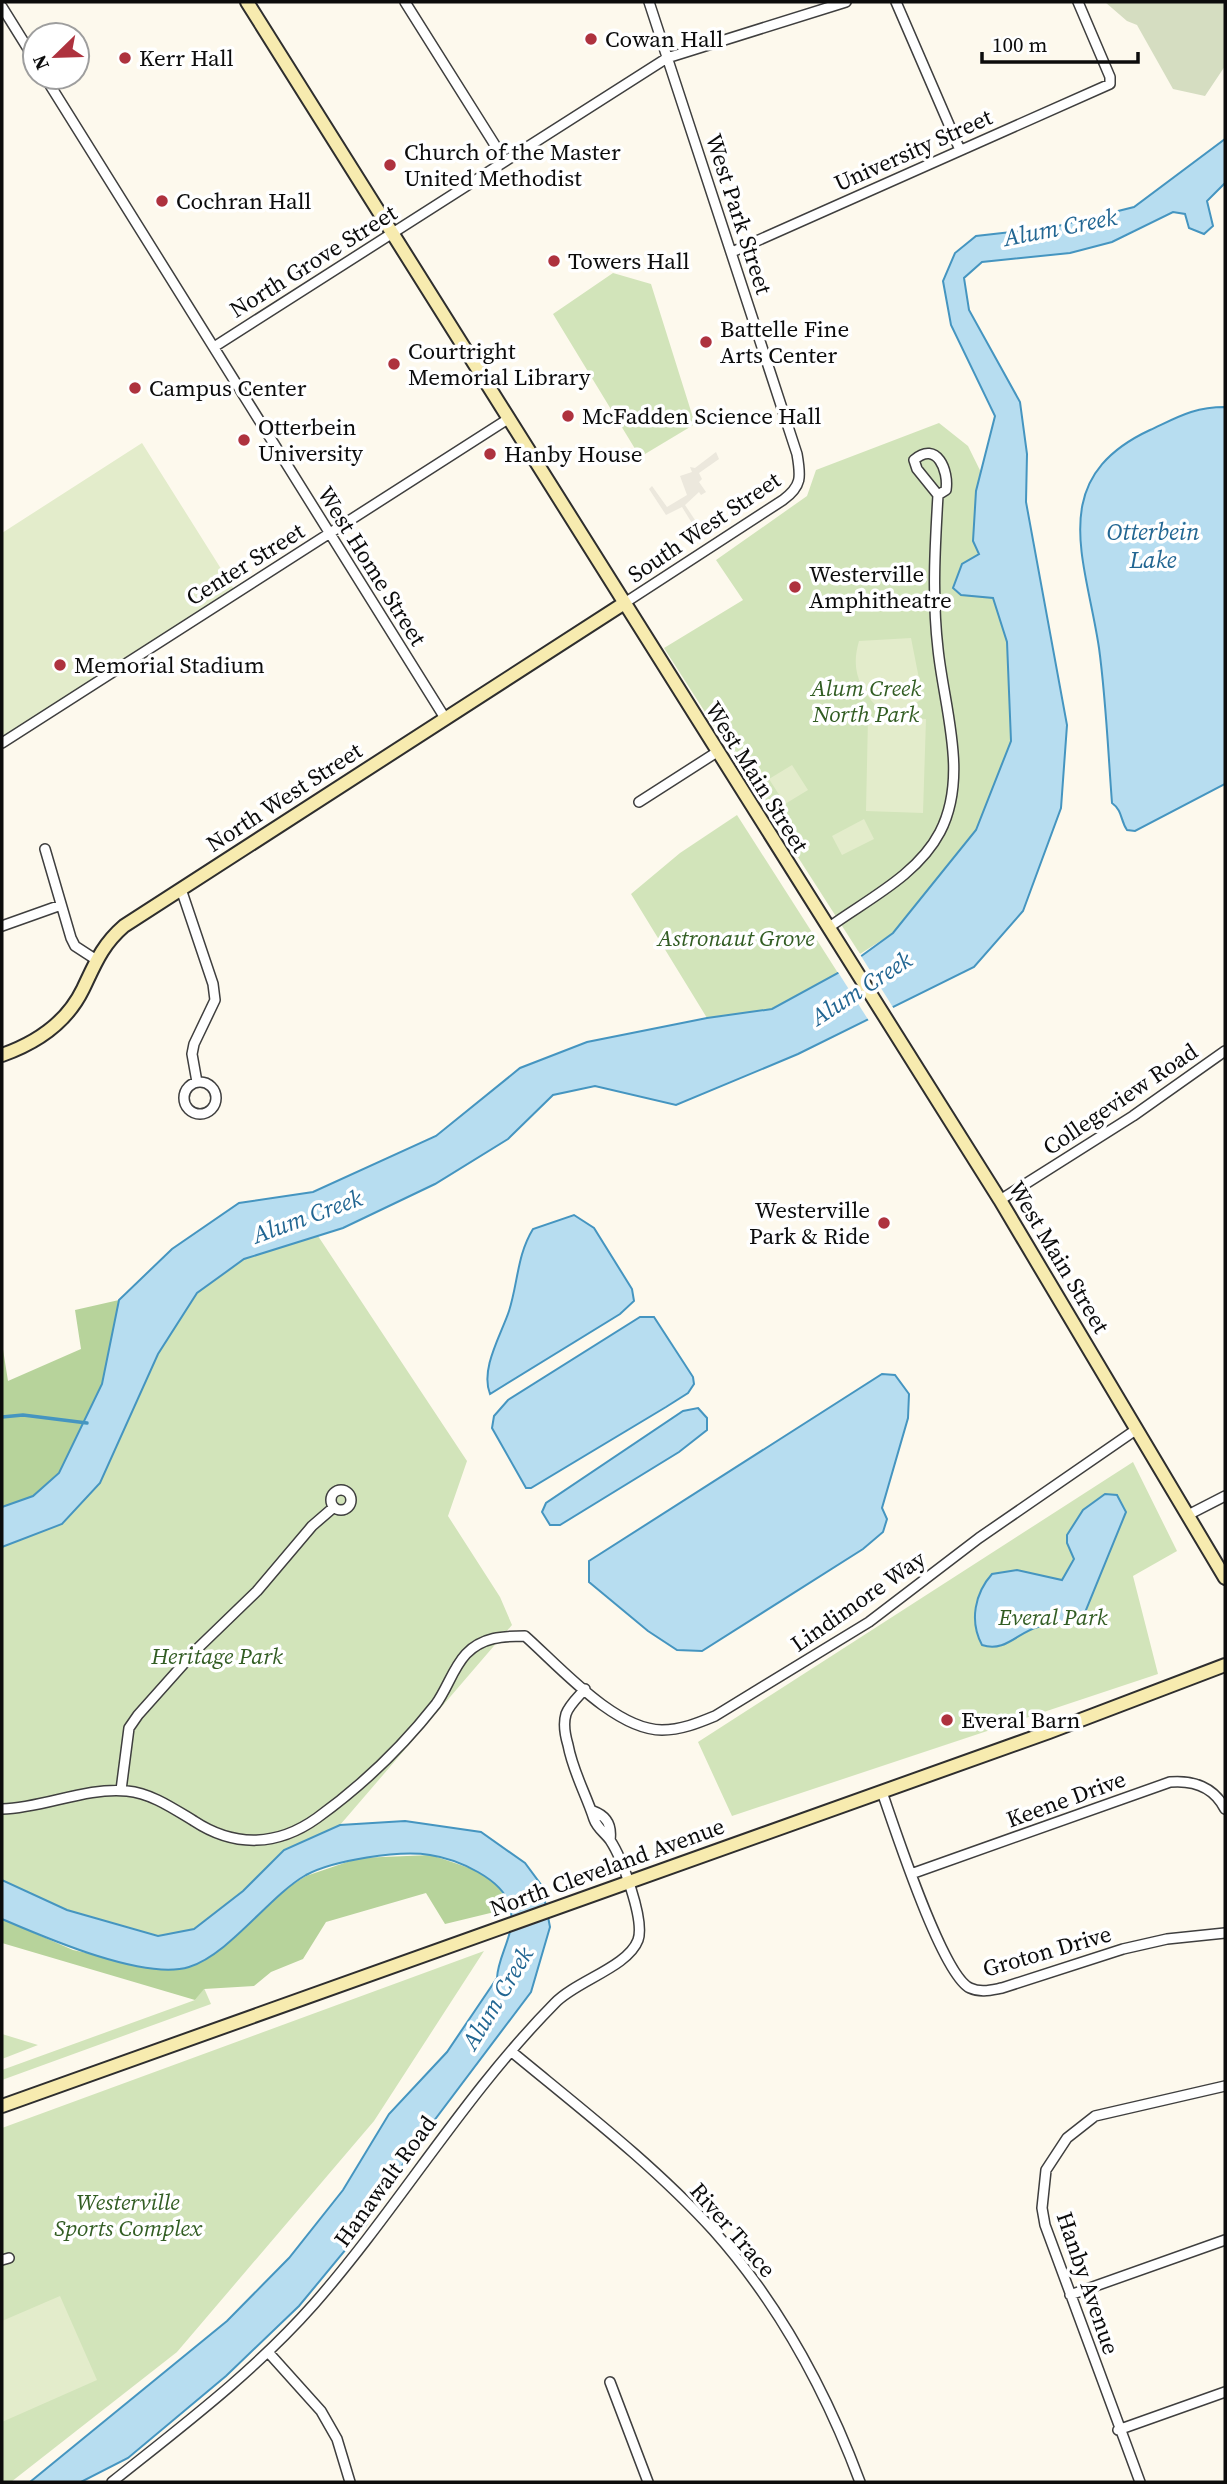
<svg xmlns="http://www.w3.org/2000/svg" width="1227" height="2484" viewBox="0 0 1227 2484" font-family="'Source Serif 4',serif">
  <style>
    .green { fill: #d2e4ba }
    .forest { fill: #b7d39b }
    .cemetery { fill: #d5ddc1 }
    .pitch { fill: #e3eccb }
    .plaza { fill: #ece8dd }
    .water { fill: #b7ddf0; stroke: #4595c0; stroke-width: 2 }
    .pier { fill: #fdf9ed }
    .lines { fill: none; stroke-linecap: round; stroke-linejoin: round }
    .stream { stroke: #4595c0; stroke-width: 3.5 }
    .street-casing { stroke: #3f3f3f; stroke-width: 12 }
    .secondary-casing { stroke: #2e2e2e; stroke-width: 16 }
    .street { stroke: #fff; stroke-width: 9 }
    .secondary { stroke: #f7ebaf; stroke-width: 12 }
    .poi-dot { fill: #ae323e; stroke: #fff; stroke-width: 2.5 }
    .labels { text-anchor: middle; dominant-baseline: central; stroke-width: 7; stroke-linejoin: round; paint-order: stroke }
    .poi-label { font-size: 23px; fill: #0c0c0c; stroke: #fff; text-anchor: start }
    .street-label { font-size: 23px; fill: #0c0c0c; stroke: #fff }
    .park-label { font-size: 23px; font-style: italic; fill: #325d23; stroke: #fff }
    .water-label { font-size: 24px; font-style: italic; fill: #226692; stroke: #fff }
  </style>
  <rect width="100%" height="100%" fill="#fdf9ed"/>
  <path class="green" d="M613,273L651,284L695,424L640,457L553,314Z
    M939,423L968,446L1005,521L961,595L993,597L1007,642L1011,741L976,830L893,933L860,954L664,648L743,600L716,560L807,496L816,470Z
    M737,815L838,973L772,1009L707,1018L631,894L680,853Z
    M318,1236L467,1461L448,1516L500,1597L512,1625L340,1825L284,1850L243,1891L194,1929L158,1936L67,1910L2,1880V1547L62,1524L100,1483L158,1354L197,1293L244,1259Z
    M1133,1462L1177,1551L1133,1576L1158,1674L732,1816L698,1742Z
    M484,1951L374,2121L177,2352L11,2482H2V2128Z
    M204,1988L211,2004L2,2080V2070L195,2000Z
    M2,2034L38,2045L2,2059Z"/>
  <path class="forest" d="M119,1300L102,1384L59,1473L33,1496L2,1507V1343L8,1381L81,1349L75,1310Z
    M431,1855C466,1868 495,1870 511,1908L445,1924L426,1893L326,1922L303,1959L271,1972L254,1986L204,1989L195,2000L2,1943V1919L73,1950L160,1969L306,1876L359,1858Z"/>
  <path class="cemetery" d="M1105,2H1225V66L1205,96L1173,89L1137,25L1127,21Z"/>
  <path class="pitch" d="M142,443L235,591L2,739V533Z
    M911,638L923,699L901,710L877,707C858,686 851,668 859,641Z
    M868,718L926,719L923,813L866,811Z
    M792,765L808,790L785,804L769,779Z
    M864,819L874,839L842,855L832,836Z
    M60,2296L97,2380L2,2422V2321Z"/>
  <path class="plaza" d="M716,452L719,459L699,473L702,479L699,482L706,492L701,495L699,492L685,505L699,526L695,528L682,507L666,515L649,489L652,486L667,507L687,495L680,476L692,472L690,467L695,468Z"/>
  <path class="water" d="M1225,139V183L1207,201L1213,226L1204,234L1189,228L1185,214L1173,212L1112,242L1070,253L982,262L964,278L969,310L1020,402L1027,454L1026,502L1067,725L1061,808L1023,911L974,967L798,1054L676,1105L595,1086L553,1095L508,1139L435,1184L343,1228L244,1259L197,1293L158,1354L100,1483L62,1524L2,1547V1507L33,1496L59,1473L102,1384L119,1300L172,1249L239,1203L313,1192L436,1136L520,1068L587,1042L707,1018L772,1009L838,973L893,933L976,830L1011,741L1007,642L993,598L961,595L953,588L962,564L979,554L973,541L976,491L995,416L951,325L943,281L955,253L976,236L1054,227L1134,207Z
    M1225,407V784L1135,831L1127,830C1120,820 1123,811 1112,803C1108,751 1106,699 1099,648C1086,560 1045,479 1150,430C1178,417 1194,407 1225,407Z
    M574,1215L594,1228L632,1289L634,1301L620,1314L490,1394C480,1369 501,1335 509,1311C518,1283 517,1255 533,1229Z
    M640,1317H654L693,1377L694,1384L688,1393L666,1407L531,1488H526L492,1428L494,1416L508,1400Z
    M882,1374L895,1375L909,1394L908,1418L882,1508L887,1519L883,1532L863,1549L702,1651L677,1650L648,1631L589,1582V1561Z
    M698,1408L707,1418V1430L679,1452L560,1525H550L542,1512L546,1503L683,1411Z
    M1105,1494L1117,1495L1126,1512L1084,1615C1066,1630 1059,1622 1038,1627C1018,1632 1005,1653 982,1645C969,1621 975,1593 992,1574L1017,1570L1062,1580L1074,1559L1067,1543V1535L1083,1510Z
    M405,1821L481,1832L525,1863L542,1886L550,1927L531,1992L409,2154L366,2225L299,2306L226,2376L128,2458L81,2482H30L227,2321L289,2258L343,2190L389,2114L447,2052L497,1978C498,1954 517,1933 510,1907C504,1879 457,1859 430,1855C399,1850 334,1860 306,1875C269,1896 230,1954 189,1967C144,1981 44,1937 2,1919V1880L67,1910L158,1936L194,1929L243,1891L284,1850L340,1825Z"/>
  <path class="pier" d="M858,951L894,1009L869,1021L836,969Z"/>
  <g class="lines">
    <path class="stream" d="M2,1417L23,1415L87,1423"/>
    <g class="street-casing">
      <path id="street" d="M405,2L505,161
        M896,2L960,150
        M2,7L35,60
        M45,77L445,718
        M732,252L1110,84V77L1078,2
        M214,347L667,58L846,2
        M623,604L783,500C802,486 801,477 797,454L649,2
        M2,743L508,419
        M639,802L717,752
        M45,849L71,938L75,946L95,959
        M181,889L213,984L215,1000L194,1044L192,1054L197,1082
        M2,926L61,905
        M828,928C866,900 917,876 940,832C969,776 944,708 938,649C932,598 935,546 938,495L946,490C949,471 937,440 914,460L917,469L938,495
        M184 1098a16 16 0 1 1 32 0a16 16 0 1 1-32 0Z
        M1000,1200L1133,1116L1225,1051
        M331 1500a10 10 0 1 1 20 0a10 10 0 1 1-20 0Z
        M1188,1515L1225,1496
        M121,1790L129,1728L138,1715L196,1650L257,1591L312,1526L334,1507
        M882,1792C894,1826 942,1975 970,1988C981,1993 991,1990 1002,1988L1123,1949L1167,1939L1225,1933
        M2,1809C45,1808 84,1787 127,1791C151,1793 174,1809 194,1821C235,1848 278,1846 317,1818C360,1787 403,1746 436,1704C447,1689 453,1668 466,1654C482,1637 503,1636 525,1636C559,1666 615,1730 662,1730C681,1730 698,1723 715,1716L869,1622L979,1538L1137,1429
        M593,1811C607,1816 612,1825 610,1840
        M911,1874L1170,1782C1193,1780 1214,1787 1225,1809
        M512,2052C581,2109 654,2165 714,2231C779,2304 826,2391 860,2482
        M2,2260L9,2258
        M1070,2295L1225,2240
        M268,2352L321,2411L337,2439L350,2482
        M610,2382L648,2482
        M1118,2430L1225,2392
        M112,2482C182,2426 254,2372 314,2304C399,2207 464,2095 555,2003C576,1981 628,1967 638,1940C645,1920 622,1858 610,1840C605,1833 597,1828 594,1819C586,1794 573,1772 568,1745C565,1735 563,1724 566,1714C569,1705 579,1696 585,1689
        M1140,2482L1045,2225L1042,2208L1046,2170L1067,2138L1095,2116L1225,2086"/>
    </g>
    <g class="secondary-casing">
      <path id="secondary" d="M247,2L1000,1200L1225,1578
        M2,1055C36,1043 67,1022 83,989C95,964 102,945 124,926L623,604
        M2,2106L1049,1732L1225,1665"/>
    </g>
    <use href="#street" class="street"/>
    <use href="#secondary" class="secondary"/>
  </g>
  <g class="poi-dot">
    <circle cx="591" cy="39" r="7"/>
    <circle cx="125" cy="58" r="7"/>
    <circle cx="390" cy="165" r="7"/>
    <circle cx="162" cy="201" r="7"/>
    <circle cx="554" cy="261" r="7"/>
    <circle cx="706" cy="342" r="7"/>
    <circle cx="394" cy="364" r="7"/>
    <circle cx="135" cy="388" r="7"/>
    <circle cx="568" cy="416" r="7"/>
    <circle cx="244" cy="440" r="7"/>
    <circle cx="490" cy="454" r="7"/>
    <circle cx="795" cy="587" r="7"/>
    <circle cx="60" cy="665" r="7"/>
    <circle cx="884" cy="1223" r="7"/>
    <circle cx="947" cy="1720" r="7"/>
  </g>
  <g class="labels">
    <g class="poi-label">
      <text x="605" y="39">Cowan Hall</text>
      <text x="139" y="58">Kerr Hall</text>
      <text x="404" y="152">Church of the Master<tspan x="404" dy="26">United Methodist</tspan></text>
      <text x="176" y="201">Cochran Hall</text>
      <text x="568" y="261">Towers Hall</text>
      <text x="720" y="329">Battelle Fine<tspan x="720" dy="26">Arts Center</tspan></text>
      <text x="408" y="351">Courtright<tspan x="408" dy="26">Memorial Library</tspan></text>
      <text x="149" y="388">Campus Center</text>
      <text x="582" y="416">McFadden Science Hall</text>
      <text x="258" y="427">Otterbein<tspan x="258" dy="26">University</tspan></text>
      <text x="504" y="454">Hanby House</text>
      <text x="809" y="574">Westerville<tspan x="809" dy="26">Amphitheatre</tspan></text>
      <text x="74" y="665">Memorial Stadium</text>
      <text x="870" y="1210" text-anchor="end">Westerville<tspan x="870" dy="26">Park &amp; Ride</tspan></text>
      <text x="961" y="1720">Everal Barn</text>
    </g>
    <g class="street-label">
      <text transform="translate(913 150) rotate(-24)">University Street</text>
      <text transform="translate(739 214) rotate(72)">West Park Street</text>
      <text transform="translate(313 261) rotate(-32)">North Grove Street</text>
      <text transform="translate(704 527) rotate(-34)">South West Street</text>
      <text transform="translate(245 564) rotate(-32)">Center Street</text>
      <text transform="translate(372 566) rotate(58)">West Home Street</text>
      <text transform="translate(757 777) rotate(58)">West Main Street</text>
      <text transform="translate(284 797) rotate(-33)">North West Street</text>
      <text transform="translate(1120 1099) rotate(-34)">Collegeview Road</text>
      <text transform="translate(1059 1257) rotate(59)">West Main Street</text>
      <text transform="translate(858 1601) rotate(-35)">Lindimore Way</text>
      <text transform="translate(1066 1799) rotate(-20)">Keene Drive</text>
      <text transform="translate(607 1867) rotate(-20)">North Cleveland Avenue</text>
      <text transform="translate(1047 1951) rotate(-16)">Groton Drive</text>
      <text transform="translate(385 2181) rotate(-54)">Hanawalt Road</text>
      <text transform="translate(733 2230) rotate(49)">River Trace</text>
      <text transform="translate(1088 2283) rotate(71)">Hanby Avenue</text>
    </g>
    <g class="park-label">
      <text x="866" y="688">Alum Creek<tspan x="866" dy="26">North Park</tspan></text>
      <text x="736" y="938">Astronaut Grove</text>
      <text x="1053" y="1617">Everal Park</text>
      <text x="217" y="1656">Heritage Park</text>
      <text x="128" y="2202">Westerville<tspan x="128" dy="26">Sports Complex</tspan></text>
    </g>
    <g class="water-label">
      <text transform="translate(1060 227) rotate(-11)">Alum Creek</text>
      <text x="1153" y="531">Otterbein<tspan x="1153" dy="28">Lake</tspan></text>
      <text transform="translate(861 988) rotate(-33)">Alum Creek</text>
      <text transform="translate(307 1216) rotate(-20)">Alum Creek</text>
      <text transform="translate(497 1998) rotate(-59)">Alum Creek</text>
    </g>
  </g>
  <rect width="1227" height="2484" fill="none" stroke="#0c0c0c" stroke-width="7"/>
  <g transform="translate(56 56) rotate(247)"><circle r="33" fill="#ffffff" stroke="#9e9e9e" stroke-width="2"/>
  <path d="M0-5L12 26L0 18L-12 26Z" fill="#ae323e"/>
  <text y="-10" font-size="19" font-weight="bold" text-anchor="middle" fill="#0c0c0c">N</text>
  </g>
  <path d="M982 52v10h156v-10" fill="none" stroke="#0c0c0c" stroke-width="3.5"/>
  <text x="992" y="52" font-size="21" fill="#0c0c0c" stroke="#ffffff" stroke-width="5" paint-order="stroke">100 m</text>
</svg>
